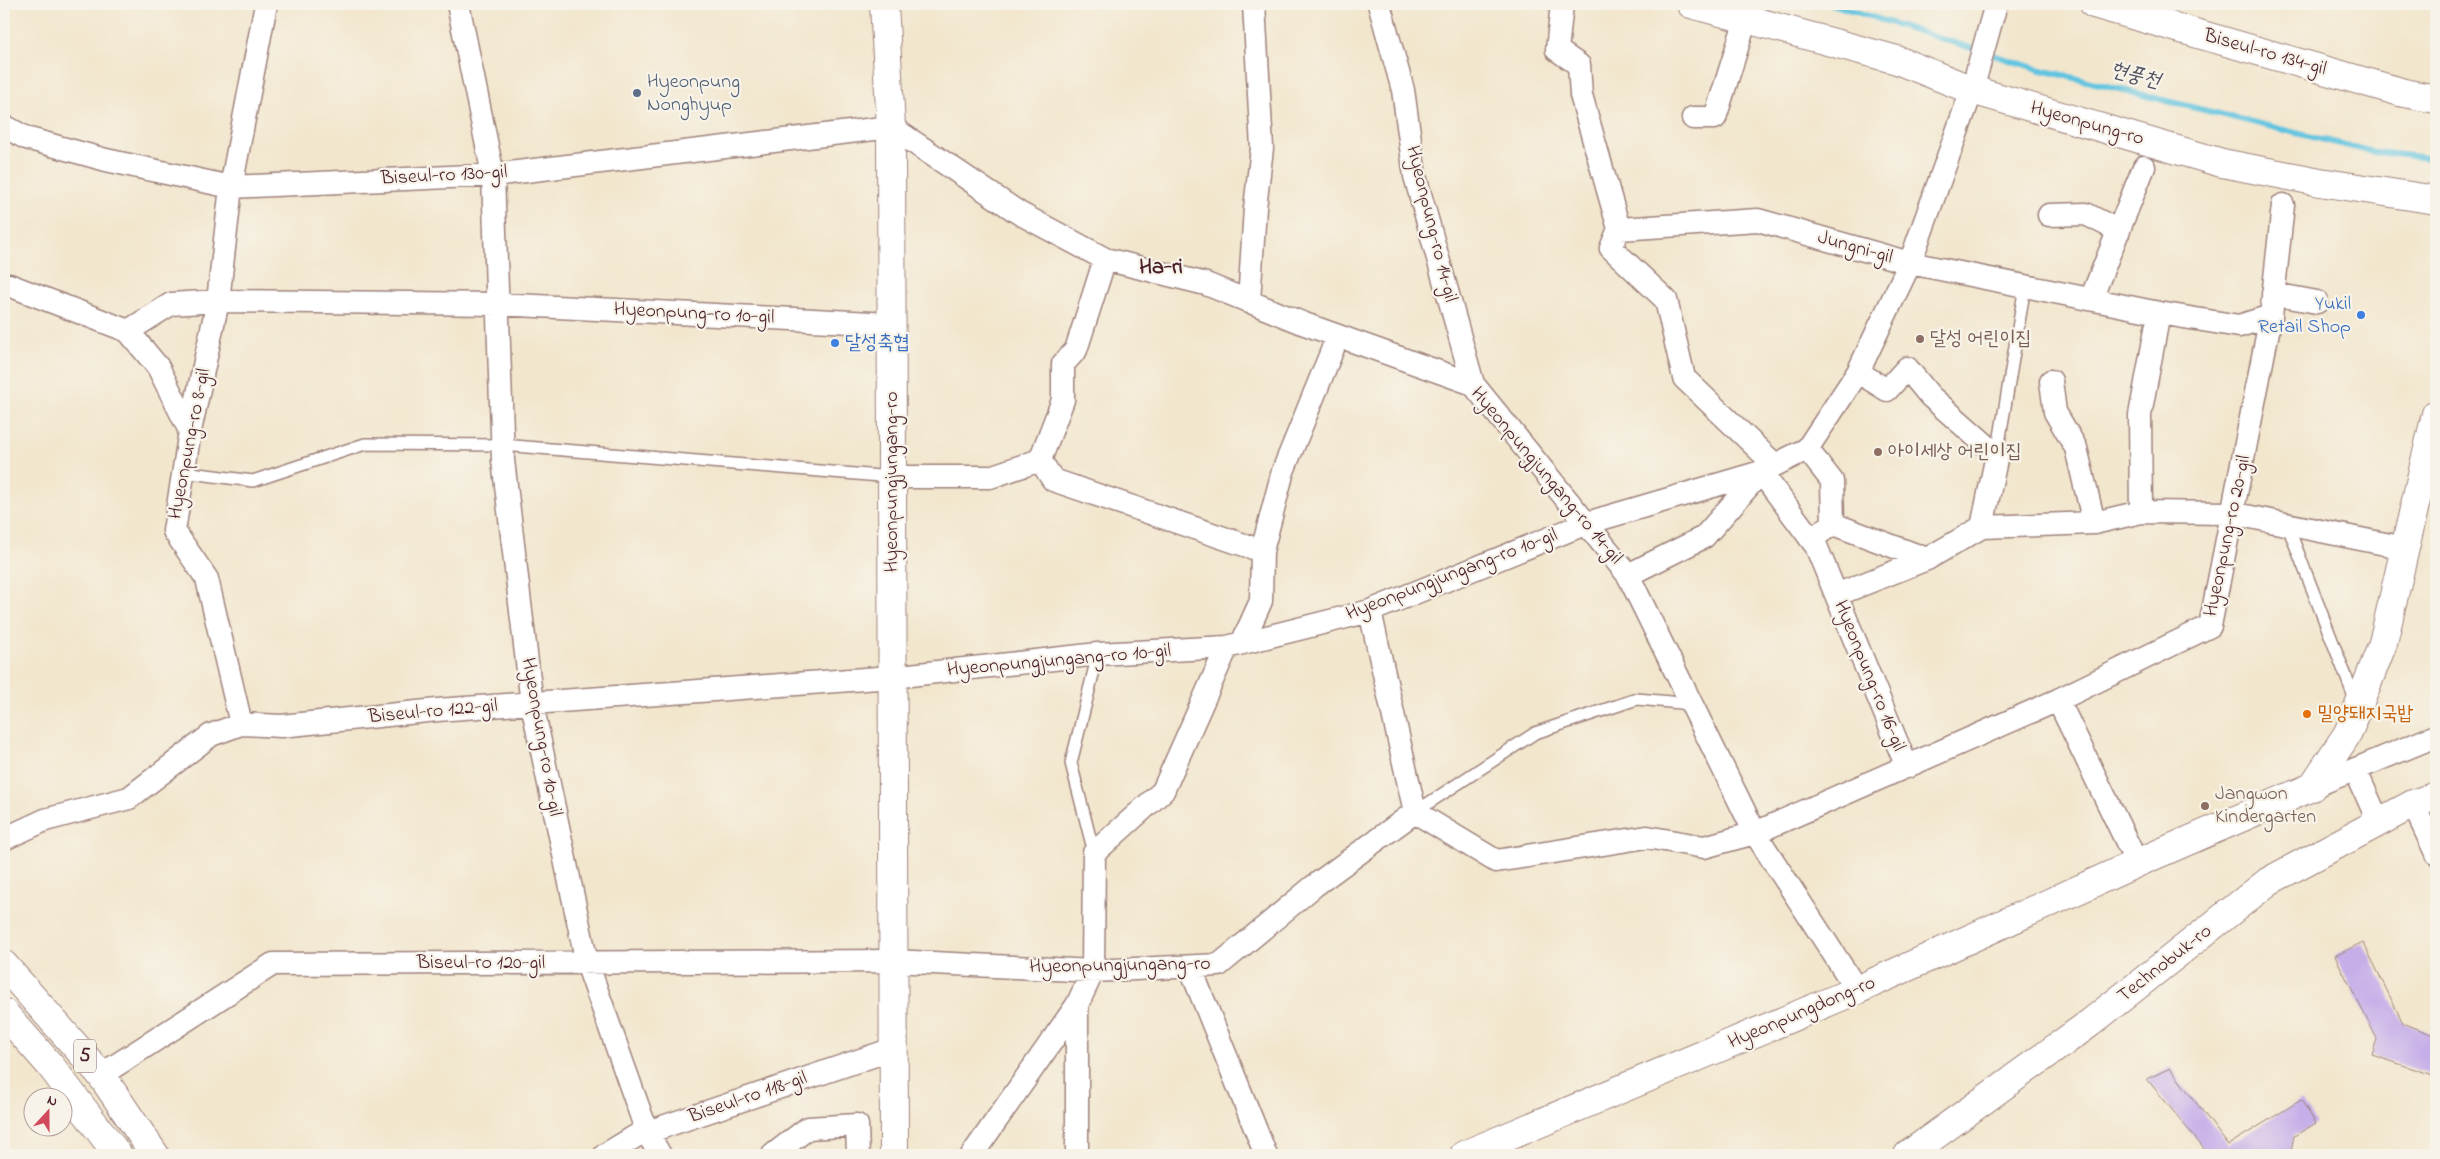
<svg xmlns="http://www.w3.org/2000/svg" width="2440" height="1159" viewBox="0 0 2440 1159" font-family="'Indie Flower','Poor Story',sans-serif">
  <style>
    .lines { fill: none; stroke-linecap: round; stroke-linejoin: round }
    .stream { stroke: #62c4e0; stroke-width: 6 }
    .building { fill: #c6afe9 }
    .lane-casing { stroke: #9e827c; stroke-width: 14 }
    .street-casing { stroke: #9e827c; stroke-width: 25 }
    .secondary-casing { stroke: #9e827c; stroke-width: 30 }
    .primary-casing { stroke: #9e827c; stroke-width: 30 }
    .lane { stroke: #fff; stroke-width: 11 }
    .street { stroke: #fff; stroke-width: 22 }
    .secondary { stroke: #fff; stroke-width: 28 }
    .primary { stroke: #fff; stroke-width: 28 }
    .service-dot { fill: #5c6f8a; stroke: #f7f3e8; stroke-width: 2 }
    .shop-dot { fill: #3f7fe0; stroke: #f7f3e8; stroke-width: 2 }
    .education-dot { fill: #8d6e63; stroke: #f7f3e8; stroke-width: 2 }
    .food-dot { fill: #e8710a; stroke: #f7f3e8; stroke-width: 2 }
    .labels { text-anchor: middle; dominant-baseline: central; stroke-width: 4.5; stroke-linejoin: round; paint-order: stroke }
    .shield { fill: #f7f3e8; stroke: #7e5f64; stroke-width: 1 }
    .shield-label { font-size: 19px; font-weight: bold; fill: #4a1f2b }
    .street-label { font-size: 20px; fill: #4a1f2b; stroke: #f7f3e8 }
    .service-label { font-size: 20px; fill: #4e5e75; stroke: #f7f3e8; text-anchor: start }
    .shop-label { font-size: 20px; fill: #366cbe; stroke: #f7f3e8; text-anchor: end }
    .education-label { font-size: 20px; fill: #785e54; stroke: #f7f3e8; text-anchor: start }
    .food-label { font-size: 20px; fill: #c56008; stroke: #f7f3e8; text-anchor: start }
    .water-label { font-size: 21px; font-style: italic; fill: #515161; stroke: #f7f3e8 }
    .quarter-label { font-size: 22px; font-weight: bold; fill: #4a1f2b; stroke: #f7f3e8 }
  </style>
  <rect width="100%" height="100%" fill="#f7f3e8"/>
  <filter id="ink" filterUnits="userSpaceOnUse"><feTurbulence type="fractalNoise" baseFrequency=".02" numOctaves="2"/><feDisplacementMap in="SourceGraphic" scale="10" xChannelSelector="R" yChannelSelector="G"/><feConvolveMatrix kernelMatrix="1 2 1 2 8 2 1 2 1" color-interpolation-filters="sRGB"/></filter>
  <filter id="wash" filterUnits="userSpaceOnUse"><feTurbulence type="fractalNoise" baseFrequency=".0096" numOctaves="4" result="noise"/><feDisplacementMap in="SourceGraphic" scale="20" xChannelSelector="R" yChannelSelector="G"/><feGaussianBlur stdDeviation="1.12" result="paint"/><feColorMatrix in="noise" values="0 0 0 0 0 0 0 0 0 0 0 0 0 0 0 0 0 1.4 0 .05"/><feComposite in="paint" operator="in"/></filter>
  <g filter="url(#wash)">
    <rect width="100%" height="100%" fill="#f2e6cd"/>
    <g class="lines">
      <path class="stream" d="M1831,4L2038,69L2369,151L2436,159"/>
    </g>
    <g id="blocks">
      <path class="building" d="M2363,942L2403,1023L2436,1036V1076L2372,1055L2377,1039L2335,956Z
        M2170,1068L2228,1145L2301,1100L2316,1123L2294,1136L2290,1155H2209L2147,1079Z"/>
    </g>
  </g>
  <g filter="url(#ink)">
    <use href="#blocks" fill-opacity="0" stroke="#9e827c" stroke-width="1"/>
    <g class="lines">
      <g class="lane-casing">
        <path id="lane" d="M1997,455L2025,286
          M183,472L253,481L365,444L502,445L892,477
          M2287,524L2356,702
          M1415,812L1535,733L1637,699L1692,704
          M1094,853L1071,763L1098,654"/>
      </g>
      <g class="street-casing">
        <path id="street" d="M458,4L493,175L503,460L532,704L587,963L647,1132L660,1155
          M1379,4L1403,90L1415,176L1473,384
          M1562,4L1557,50L1579,65L1581,95L1619,229L1611,248L1666,300L1684,378L1775,465
          M1693,118H1715L1746,19
          M4,126L26,138L106,160L231,187L493,175L891,127L1019,213L1105,259L1206,284L1302,323L1473,384L1628,575L1755,833L1857,990
          M2049,215L2086,214L2119,231
          M1619,229L1758,220L1910,263L2159,313L2239,326L2271,316
          M4,285H9L128,331L171,304L218,301L498,304L891,324
          M2273,294L2317,302
          M2091,299L2144,167
          M1249,302L1255,208L1262,148L1254,4
          M128,331L158,367L190,431
          M1858,372L1887,390L1907,368L1930,396L1997,455L1982,527
          M2051,381L2055,412L2076,448L2094,523
          M1807,449L1832,481L1833,524L1811,539
          M1040,460L1063,400V364L1076,350L1105,259
          M892,477H990L1040,460L1053,480L1262,551L1283,471L1338,336
          M2141,512L2140,415L2159,313
          M1833,524L1927,559
          M1628,575L1704,537L1761,472L1816,546L1907,767
          M1836,595L1927,559L1982,527L2094,523L2141,512L2231,513L2405,548
          M1370,611L1415,812L1496,861L1647,837L1704,847L1755,833L2058,700L2210,626L2271,316L2283,205
          M1242,643L1261,601L1262,551
          M2058,700L2137,863
          M241,724L207,579L174,531L190,431L218,301L231,187L266,4
          M2355,769L2379,823
          M2312,787L2436,736
          M2413,804L2436,853
          M4,839L45,820L129,798L211,735L241,724L281,726L437,710L892,677L1098,654L1227,647L1370,611L1587,523L1761,472L1807,449L1858,372L1910,263L1972,90L1996,4
          M1190,967L1266,1155
          M101,1075L273,964L893,961L1093,971L1219,965L1314,886L1415,812
          M605,1155L636,1136L893,1049
          M773,1155L808,1128L857,1125L858,1155
          M972,1155L1077,1005
          M1077,1155V1005L1093,971L1094,853L1163,791L1227,647"/>
      </g>
      <g class="secondary-casing">
        <path id="secondary" d="M884,4L891,127L894,1155
          M1691,4L1897,60L1972,90L2222,163L2320,182L2436,200
          M2094,4L2404,93L2436,99
          M1464,1155L1857,990L2137,863L2312,787L2348,733L2383,643L2436,414
          M1908,1155L2090,1023L2269,881L2413,804L2436,796"/>
      </g>
      <g class="primary-casing">
        <path id="primary" d="M4,965L101,1075L155,1155
          M4,1013L50,1065L118,1155"/>
      </g>
      <use href="#lane" class="lane"/>
      <use href="#street" class="street"/>
      <use href="#secondary" class="secondary"/>
      <use href="#primary" class="primary"/>
    </g>
  </g>
  <circle class="service-dot" cx="637" cy="93" r="5"/>
  <g class="shop-dot">
    <circle cx="2361" cy="315" r="5"/>
    <circle cx="835" cy="343" r="5"/>
  </g>
  <g class="education-dot">
    <circle cx="1920" cy="339" r="5"/>
    <circle cx="1878" cy="452" r="5"/>
    <circle cx="2205" cy="806" r="5"/>
  </g>
  <circle class="food-dot" cx="2307" cy="714" r="5"/>
  <g class="labels">
    <rect class="shield" x="74" y="1039.5" width="22" height="33" rx="4"/>
    <g class="shield-label">
      <text x="85" y="1056">5</text>
    </g>
    <g class="street-label">
      <text transform="translate(2265 53) rotate(16)">Biseul-ro 134-gil</text>
      <text transform="translate(2087 124) rotate(16)">Hyeonpung-ro</text>
      <text transform="translate(444 176) rotate(-3)">Biseul-ro 130-gil</text>
      <text transform="translate(1431 224) rotate(76)">Hyeonpung-ro 14-gil</text>
      <text transform="translate(1855 248) rotate(16)">Jungni-gil</text>
      <text transform="translate(694 314) rotate(3)">Hyeonpung-ro 10-gil</text>
      <text transform="translate(190 444) rotate(-79)">Hyeonpung-ro 8-gil</text>
      <text transform="translate(1546 476) rotate(50)">Hyeonpungjungang-ro 14-gil</text>
      <text transform="translate(892 482) rotate(-90)">Hyeonpungjungang-ro</text>
      <text transform="translate(2228 536) rotate(-78)">Hyeonpung-ro 20-gil</text>
      <text transform="translate(1452 575) rotate(-21)">Hyeonpungjungang-ro 10-gil</text>
      <text transform="translate(1059 661) rotate(-5)">Hyeonpungjungang-ro 10-gil</text>
      <text transform="translate(1869 676) rotate(68)">Hyeonpung-ro 16-gil</text>
      <text transform="translate(433 712) rotate(-5)">Biseul-ro 122-gil</text>
      <text transform="translate(541 737) rotate(80)">Hyeonpung-ro 10-gil</text>
      <text x="481" y="963">Biseul-ro 120-gil</text>
      <text transform="translate(2165 964) rotate(-38)">Technobuk-ro</text>
      <text transform="translate(1120 966) rotate(-1)">Hyeonpungjungang-ro</text>
      <text transform="translate(1802 1013) rotate(-23)">Hyeonpungdong-ro</text>
      <text transform="translate(748 1098) rotate(-19)">Biseul-ro 118-gil</text>
    </g>
    <g class="service-label">
      <text x="647" y="82">Hyeonpung<tspan x="647" dy="23">Nonghyup</tspan></text>
    </g>
    <g class="shop-label">
      <text x="2351" y="304">Yukil<tspan x="2351" dy="23">Retail Shop</tspan></text>
      <text x="845" y="343" text-anchor="start">달성축협</text>
    </g>
    <g class="education-label">
      <text x="1930" y="339">달성 어린이집</text>
      <text x="1888" y="452">아이세상 어린이집</text>
      <text x="2215" y="794">Jangwon<tspan x="2215" dy="23">Kindergarten</tspan></text>
    </g>
    <g class="food-label">
      <text x="2317" y="714">밀양돼지국밥</text>
    </g>
    <g class="water-label">
      <text transform="translate(2135 76) rotate(14)">현풍천</text>
    </g>
    <g class="quarter-label">
      <text x="1161" y="268">Ha-ri</text>
    </g>
  </g>
  <rect width="2440" height="1159" fill="none" stroke="#f7f3e8" stroke-width="20"/>
  <g transform="translate(48 1112) rotate(21)"><circle r="24" fill="#f7f3e8" stroke="#b29e9c"/>
  <path d="M0-4L9 19L0 12L-9 19Z" fill="#d1495b"/>
  <text y="-8" font-size="14" font-weight="bold" text-anchor="middle" fill="#4a1f2b">N</text>
  </g>
</svg>
